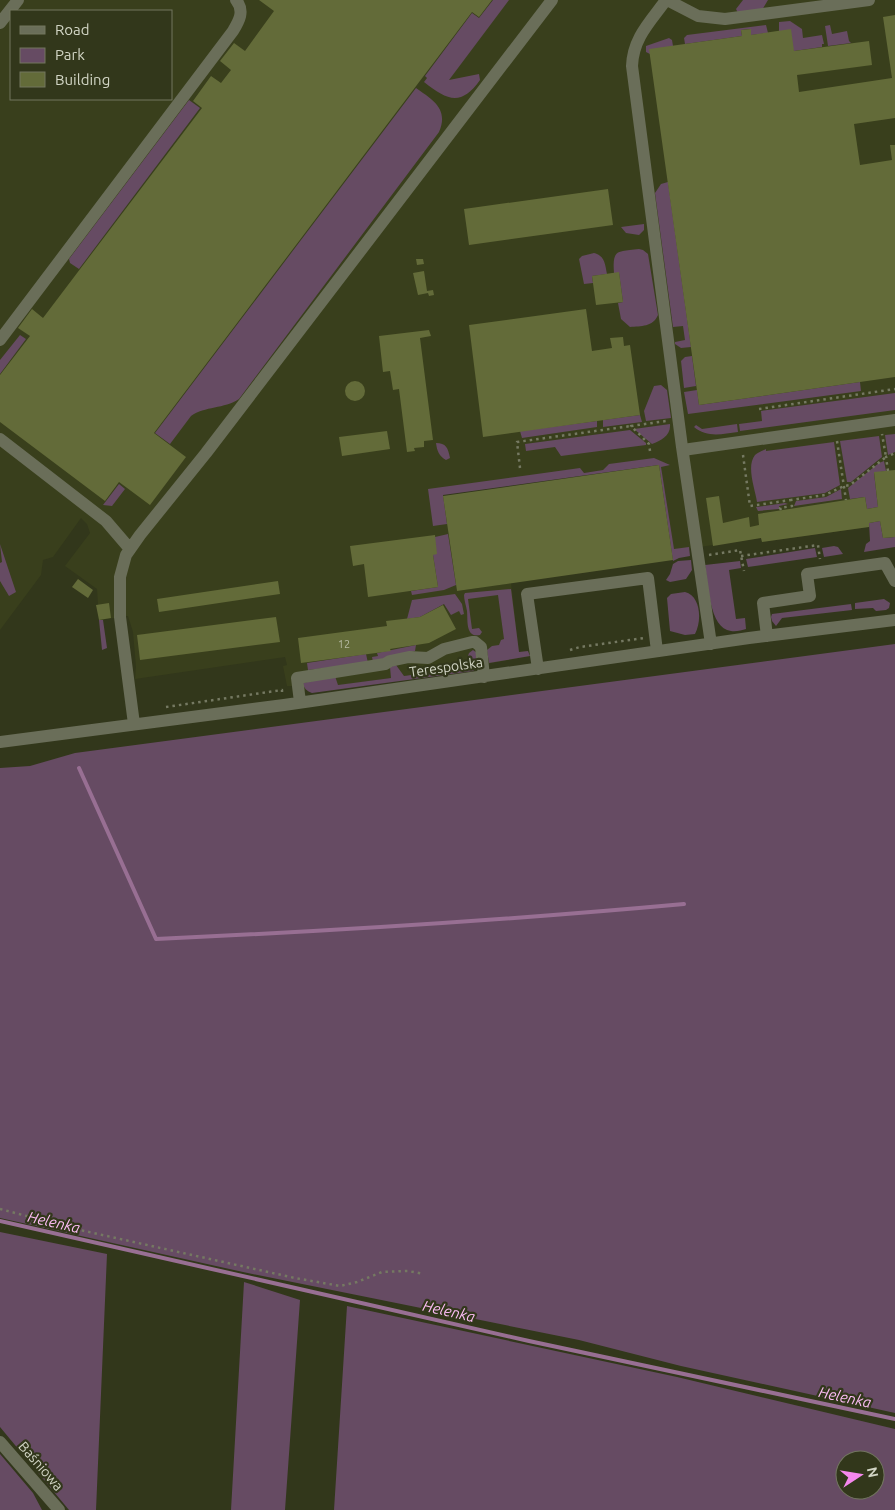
<svg xmlns="http://www.w3.org/2000/svg" width="895" height="1510" viewBox="0 0 895 1510" font-family="Ubuntu,sans-serif">
  <style>
    .built { fill: #393f1c; fill-rule: evenodd }
    .green { fill: #664b63; fill-rule: evenodd }
    .lines { fill: none; stroke-linecap: round; stroke-linejoin: round }
    .stream { stroke: #986f93; stroke-width: 4 }
    .building { fill: #636b39 }
    .path { stroke: #757962; stroke-width: 2.5; stroke-dasharray: 2.5 4; stroke-linecap: butt }
    .minor { stroke: #6a6e59; stroke-width: 12 }
    .labels { text-anchor: middle; dominant-baseline: central; stroke-width: 4.5; stroke-linejoin: round; paint-order: stroke }
    .number-label { font-size: 11px; fill: #b6baa2 }
    .street-label { font-size: 14px; fill: #d2d5c5; stroke: #32371b }
    .water-label { font-size: 15px; font-style: italic; fill: #fcbcf4; stroke: #32371b }
  </style>
  <rect width="100%" height="100%" fill="#32371b"/>
  <path class="built" d="M0,0H895V537L883,538L880,522L869,523V527L762,542L761,538L672,551L658,462L443,494L457,591L511,583L519,652L528,651L530,656L475,666L293,692L292,686H287L283,666L287,665L285,657L135,679L136,667L133,632L128,616L99,620L97,589L65,566L90,533L87,524L81,518L53,557L43,560L41,575L0,630ZM11,11H171V99H11Z"/>
  <path class="green" d="M493,0H509L449,80L479,74L480,80C461,107 447,100 424,82L427,78L425,76L472,13L479,18Z
    M743,0H768L762,10L738,13L736,9Z
    M790,21L802,29L803,38L822,35L824,44H822V47L794,51L779,31V22Z
    M766,25L768,33L751,35L750,29L741,30L742,36L685,44L684,38L687,35Z
    M830,25L832,34L847,31L849,41L851,43L828,46L825,26Z
    M669,38L672,40L673,46L650,54L646,52V46Z
    M416,88C433,100 449,109 439,132L239,399C224,409 205,406 191,416L170,444L155,433Z
    M189,100L200,108L79,269L70,263L69,259Z
    M668,182L691,347L681,348L675,344V342L685,340L683,326L673,327L655,193L661,184Z
    M644,224V230L639,235L626,233L621,227Z
    M639,249L643,250L648,254L658,315C653,327 641,326 630,327L621,319L618,303L623,302L619,273H614C612,248 618,252 639,249Z
    M594,253C605,256 605,264 607,274L592,276L593,283L584,284L579,259L582,256Z
    M20,335L26,339L0,374V360Z
    M692,356L696,386L684,388L681,361L685,357Z
    M860,382L861,391L688,414L684,392L697,390L699,405Z
    M661,385L667,390L671,418L646,421L644,411L654,386Z
    M895,393V410L740,431L739,424L762,421L761,411Z
    M640,415L642,422L603,427V420Z
    M597,421V427L522,438L520,431Z
    M670,424C671,436 661,440 652,444L634,429Z
    M737,424L738,432C722,434 707,438 694,427L696,425L702,429Z
    M630,430L646,443V445L561,456L555,447L526,451L525,444Z
    M895,434V452L888,455L885,435Z
    M879,436L882,457L851,482H847L840,441Z
    M834,442L840,485L825,493L757,502C755,489 746,466 755,455C758,452 762,451 766,449V451Z
    M436,443C446,443 448,448 450,458L446,460C439,456 437,451 436,443Z
    M654,458L670,465L661,467L674,549L689,547L690,556L679,558L673,561L659,465L443,495L447,524L433,526L428,489L580,468L584,473L603,470L609,464Z
    M884,461L886,471L874,473L878,507L867,509L865,497L850,499L848,488L879,463Z
    M119,484L125,489L112,506L103,505Z
    M841,489L842,499L794,506L796,501L826,497Z
    M785,503L788,504L779,506V509L758,511L756,507Z
    M880,521L883,538L895,537V547L864,552L866,544L870,541L869,523Z
    M448,534L456,585L444,590L412,595L411,591L438,587L433,555L435,537Z
    M0,544L16,592L9,596L0,581V563L2,562Z
    M834,546L838,547L843,554L824,557L822,548Z
    M815,548L817,557L748,567L746,559Z
    M691,560L692,570L686,579L670,582L666,580L670,574L673,564L678,561Z
    M740,561L741,568L729,570L736,619L745,618L746,629C742,630 736,632 731,631C709,629 708,582 705,565Z
    M511,589L519,652L528,651L530,656L489,663L487,650L492,646L499,645L501,640L504,639L498,595L468,599L472,629L479,628L482,632L480,635C465,638 468,620 467,611C466,605 464,600 464,595L465,593Z
    M685,592C701,596 702,621 695,634L685,635L670,631L667,598L671,594Z
    M455,594L462,604L464,614L461,615L459,611L451,615L444,604L420,617L407,619L412,600Z
    M884,599L890,603L889,608L886,610L876,611L873,608L855,609V603Z
    M851,604L852,610L782,618L776,626L772,621L771,617L772,614Z
    M99,620H103L107,648L102,650Z
    M895,644V1413L681,1366L579,1340L243,1272L0,1218V768L30,766L75,753Z
    M416,645L415,651L373,662L372,657L378,656L377,653Z
    M473,650L477,653L478,665L473,671L312,693C307,691 304,689 303,683L335,676L338,685L391,678L390,667L396,665L404,676L474,666L468,656L469,653Z
    M366,654L368,663L308,670L307,663Z
    M0,1232L107,1254L96,1510H69L0,1427Z
    M244,1282L300,1300L285,1510H231Z
    M347,1306L677,1377L895,1429V1510H334ZM845,1460H875V1490H845Z
    M0,1454L33,1493L42,1510H0Z"/>
  <g class="lines">
    <path class="stream" d="M79,768L156,939C332,931 509,920 684,904
      M0,1221L529,1341L895,1419"/>
  </g>
  <path class="building" d="M259,0H492L479,17L472,12L154,433L186,457L150,505L119,482L105,501L0,422V375L30,336L18,328L32,309L43,318L202,108L193,101L211,76L221,83L231,70L220,61L234,43L245,51L274,11Z
    M895,15V118L854,124L860,165L892,160L890,145H895V377L699,405L649,49L742,36L741,30L751,29V35L791,29L794,51L869,41L872,65L797,75L799,92L892,78L883,17Z
    M608,189L613,225L469,245L464,209Z
    M416,259H423L424,264L417,265Z
    M424,271L427,291L433,290L434,295L429,296L428,293L418,295L413,273Z
    M619,272L623,302L596,305L592,276Z
    M586,309L592,351L612,348L610,338L623,337L624,346L630,345L640,415L483,437L469,325Z
    M429,330L431,336L420,338L433,440L424,441V447L414,448L415,451L407,452L399,389L393,390L390,371L383,372L379,336Z
    M345 391a10 10 0 1 1 20 0a10 10 0 1 1-20 0Z
    M387,431L390,449L342,456L339,437Z
    M659,465L673,560L457,591L443,496Z
    M895,470V537L883,538L880,521L869,523V527L762,542L761,538L713,546L706,498L719,496L723,523L749,517L750,527L759,525L758,514L865,497L867,509L878,507L874,472Z
    M435,535L437,554L433,555L438,587L368,597L364,564L353,566L350,546Z
    M78,579L93,590L88,598L72,587Z
    M278,581L280,594L159,612L157,599Z
    M109,603L111,618L99,620L96,605Z
    M443,605L456,629L429,643L390,649L391,651L301,663L298,638L387,626L386,621L420,617Z
    M276,617L280,642L140,660L137,635Z"/>
  <g class="lines">
    <path class="path" d="M759,409L895,389
      M837,441L846,500
      M650,451L649,444L631,426L666,421
      M743,455L750,506L791,500
      M520,468L517,442L631,426
      M888,471L886,457L895,453
      M781,510L780,508L792,506L791,500L825,495L844,486L850,485L886,457L882,434
      M709,555L740,550L744,571
      M741,556L818,545L820,559
      M570,650L580,647L644,638
      M166,707L282,690V692
      M0,1209L80,1230L295,1278L340,1286L357,1282L382,1272L408,1271L424,1274"/>
    <path class="minor" d="M666,0C650,22 633,38 632,66L682,447L711,644
      M667,0L698,16L725,19L869,0
      M0,23L18,0
      M0,340L233,31C239,21 245,11 236,0
      M0,439L106,521L130,549
      M683,450L895,420
      M767,636L763,603L810,596L807,574L885,563L895,581
      M538,669L527,594L648,578L657,651
      M300,702L297,678L385,664L390,661L409,657L428,658L444,649L472,642H475L481,647L484,677
      M134,724L120,617V577L126,555L140,535L206,453L552,0
      M0,742L284,705L749,638L895,620
      M0,1442L59,1510"/>
  </g>
  <g class="labels">
    <g class="number-label">
      <text x="344" y="644">12</text>
    </g>
    <g class="street-label">
      <text transform="translate(446 667) rotate(-8)">Terespolska</text>
      <text transform="translate(41 1466) rotate(49)">Baśniowa</text>
    </g>
    <g class="water-label">
      <text transform="translate(54 1222) rotate(13)">Helenka</text>
      <text transform="translate(449 1311) rotate(13)">Helenka</text>
      <text transform="translate(845 1397) rotate(12)">Helenka</text>
    </g>
  </g>
  <rect x="10" y="10" width="162" height="90" fill="#32371b" stroke="#72765f"/>
  <rect x="20" y="26" width="25" height="8" fill="#6a6e59" stroke="#72765f"/>
  <text x="55" y="35" font-size="15" fill="#d2d5c5">Road</text>
  <rect x="20" y="48" width="25" height="15" fill="#664b63" stroke="#72765f"/>
  <text x="55" y="60" font-size="15" fill="#d2d5c5">Park</text>
  <rect x="20" y="72" width="25" height="15" fill="#636b39" stroke="#72765f"/>
  <text x="55" y="85" font-size="15" fill="#d2d5c5">Building</text>
  <g transform="translate(860 1475) rotate(78)"><circle r="24" fill="#32371b" stroke="#72765f"/>
  <path d="M0-4L9 19L0 12L-9 19Z" fill="#f688ed"/>
  <text y="-8" font-size="14" font-weight="bold" text-anchor="middle" fill="#d2d5c5">N</text>
  </g>
</svg>
